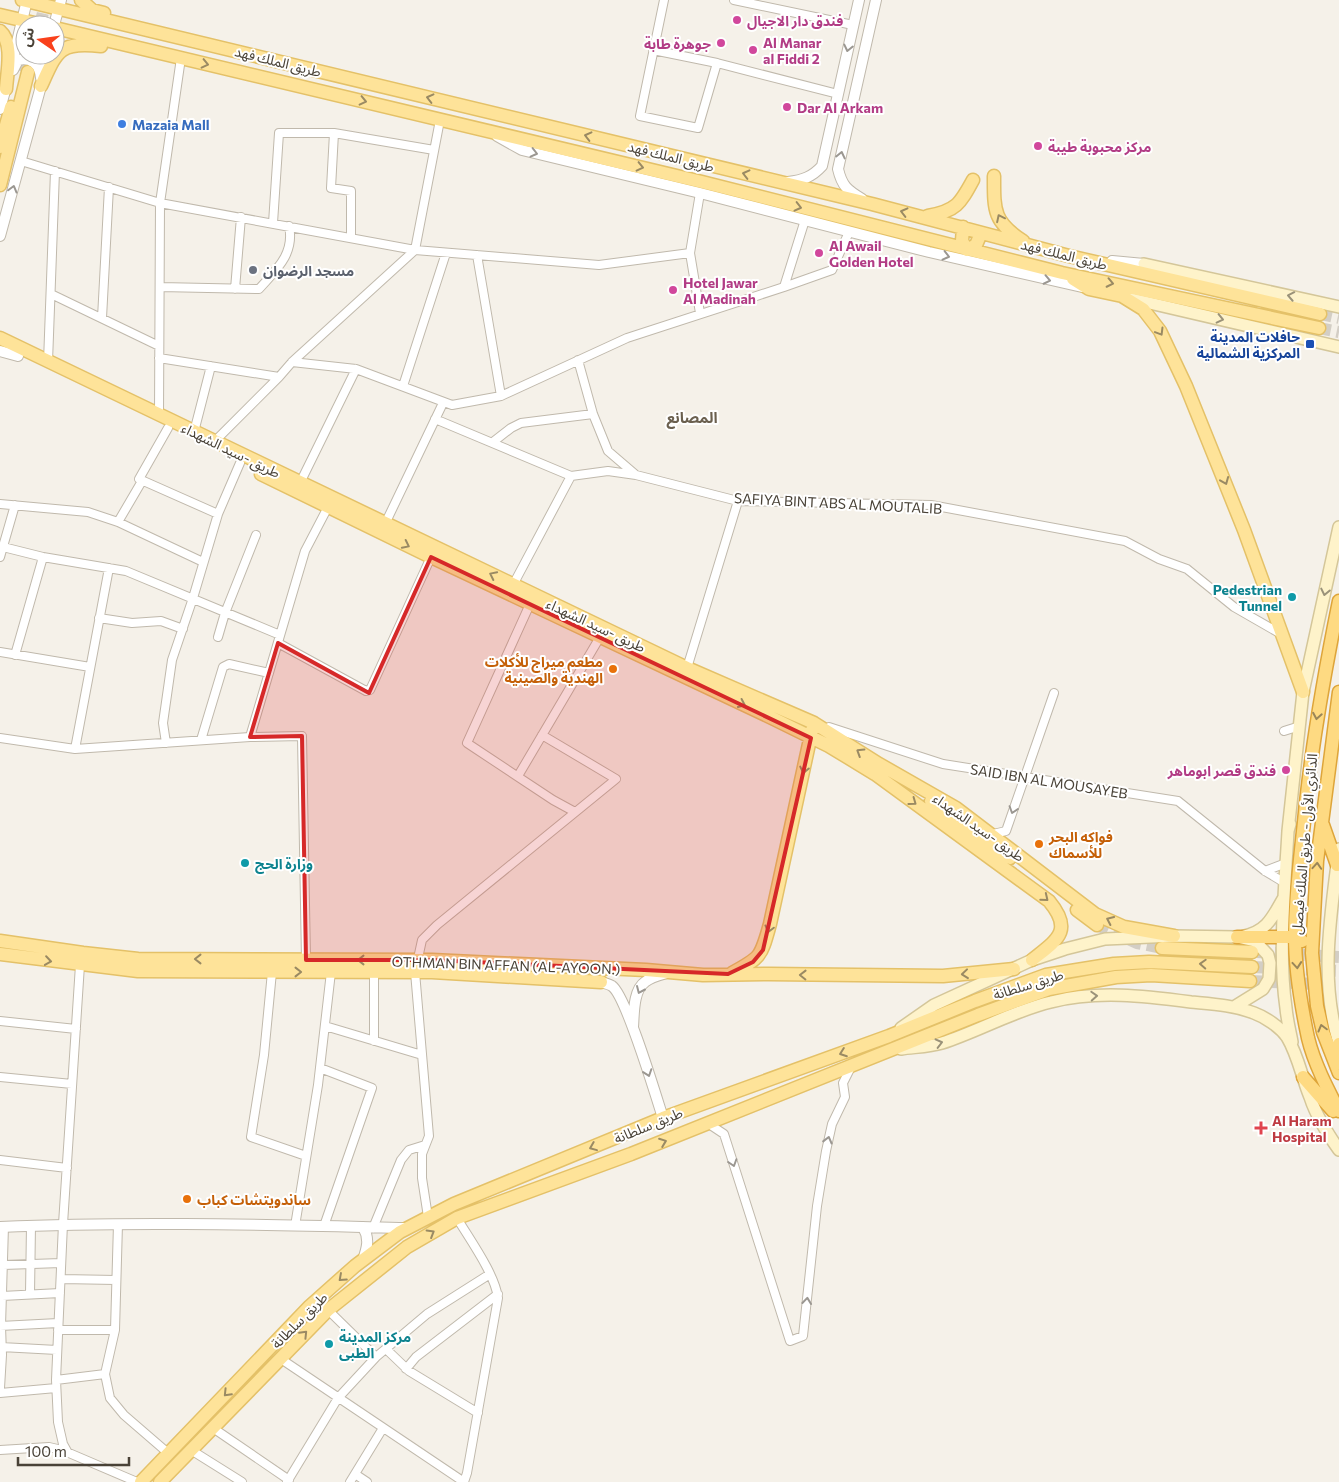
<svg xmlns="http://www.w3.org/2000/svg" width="1339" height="1482" viewBox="0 0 1339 1482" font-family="Commissioner,'Noto Sans Arabic',sans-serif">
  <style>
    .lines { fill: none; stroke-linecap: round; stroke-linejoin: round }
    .primary-tunnel { stroke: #d3cec5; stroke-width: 12; stroke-dasharray: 12 6; stroke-linecap: butt }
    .trunk-tunnel { stroke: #d3cec5; stroke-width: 12; stroke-dasharray: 12 6; stroke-linecap: butt }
    .minor-casing { stroke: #c0b9ac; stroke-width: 10 }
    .tertiary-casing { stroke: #c0b9ac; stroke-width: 12 }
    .secondary-casing { stroke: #d4c699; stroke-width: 14 }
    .primary-casing { stroke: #e4c168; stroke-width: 15 }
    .trunk-casing { stroke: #dea53a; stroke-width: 15 }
    .minor { stroke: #fff; stroke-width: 8 }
    .tertiary { stroke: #fff; stroke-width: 10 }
    .secondary { stroke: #fef3ca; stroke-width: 11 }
    .primary { stroke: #fee399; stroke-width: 12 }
    .trunk { stroke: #feda82; stroke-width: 12 }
    .oneway { stroke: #9b9791 }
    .oneway2 { stroke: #9a8a63 }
    .oneway3 { stroke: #9a9279 }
    .oneway4 { stroke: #9a8659 }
    .marked { fill: #d62828; fill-opacity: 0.2; stroke: #d62828; stroke-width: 4; stroke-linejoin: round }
    .hotel-dot { fill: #d1479c; stroke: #fff; stroke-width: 2 }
    .shop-dot { fill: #3f7fe0; stroke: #fff; stroke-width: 2 }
    .worship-dot { fill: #6b7280; stroke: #fff; stroke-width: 2 }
    .transit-dot { fill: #1a4fb4; stroke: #fff; stroke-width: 2 }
    .culture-dot { fill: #0f9aa8; stroke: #fff; stroke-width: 2 }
    .food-dot { fill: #e8710a; stroke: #fff; stroke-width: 2 }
    .health-dot { fill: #e0444e; stroke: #fff; stroke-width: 2 }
    .labels { text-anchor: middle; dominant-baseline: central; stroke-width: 4; stroke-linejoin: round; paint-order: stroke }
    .hotel-label { font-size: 14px; font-weight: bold; fill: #b23c85; stroke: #fff; text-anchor: start }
    .street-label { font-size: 14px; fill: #494237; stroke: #fff }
    .shop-label { font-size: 14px; font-weight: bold; fill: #366cbe; stroke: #fff; text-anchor: start }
    .worship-label { font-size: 14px; font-weight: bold; fill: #5b616d; stroke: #fff; text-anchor: start }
    .transit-label { font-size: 14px; font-weight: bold; fill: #164399; stroke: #fff; text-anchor: end }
    .culture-label { font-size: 14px; font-weight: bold; fill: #0d838f; stroke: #fff; text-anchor: start }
    .food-label { font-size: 14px; font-weight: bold; fill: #c56008; stroke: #fff; text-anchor: start }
    .health-label { font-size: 14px; font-weight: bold; fill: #be3a42; stroke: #fff; text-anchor: start }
    .neighbourhood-label { font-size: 15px; font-weight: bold; fill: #6b604f; stroke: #fff }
  </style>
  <rect width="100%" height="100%" fill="#f5f1e9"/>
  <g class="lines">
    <path class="primary-tunnel" d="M40,25L46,0
      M21,71L25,52
      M1097,925L1137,943L1162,948
      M1257,952L1339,957
      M1252,967L1339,971
      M1250,981L1339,985"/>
    <path class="trunk-tunnel" d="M1320,314L1339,318
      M1319,328L1339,332"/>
    <g class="minor-casing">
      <path id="minor" d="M664,0L640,116L698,128L717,63L838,94
        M734,0L853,25
        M653,50L717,63
        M440,120L415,250L599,265L690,253
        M334,133L331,188L351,191V238
        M21,161L160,203L415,250L292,362L279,377L159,358
        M700,193L690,253L700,313
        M273,223L279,133H334L434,150
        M477,255L501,396
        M160,287L259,289C276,270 295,254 289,226
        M784,287L832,270L849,232
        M235,289L241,217
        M51,294L159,346
        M102,318L109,187
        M578,360L593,414L608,451L636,475
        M48,362L55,171
        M292,362L356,369L452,405L501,396L627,338L784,287L805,220
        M403,386L446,253
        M159,415L160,203L181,58
        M435,419L571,476
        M168,428L139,479L218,514
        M194,432L211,366
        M214,442L279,377
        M493,442L511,428L521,423L593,414
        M300,483L356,369
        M0,504L88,512L118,522L203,562
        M118,522L142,481
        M385,524L443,403
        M3,547L43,557L126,571L280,635
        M0,557L15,505
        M513,585L571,476L608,471L636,475L738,501L931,505L1125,541L1159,559L1187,569L1234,607L1281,634
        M530,604L467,743L553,800L575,812
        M99,618L132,623L161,621L183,629
        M218,637L225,613L256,535
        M278,643L366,691L370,690L431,557
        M0,652L90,667
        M15,655L43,557
        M687,668L738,501
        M829,727L943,764L1178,801L1265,871L1285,883
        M1284,731L1300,726
        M250,737L305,551L328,507
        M0,738L75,749L250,737L302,736L306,960
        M201,740L223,667L229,664L269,673
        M166,743L163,723L172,660L193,598L218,514L240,463
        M75,749L109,568
        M518,776L600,637
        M993,834L1006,831L1054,693
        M1265,871L1286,863
        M272,972L264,1055L251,1137L306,1156
        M374,972V1041
        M0,1021L76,1029
        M325,1026L422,1055
        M320,1068L372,1088L324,1226
        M0,1077L72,1084
        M709,1124L724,1134L790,1341L803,1336L817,1206L826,1151L832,1124L845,1097L843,1083L851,1067
        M0,1160L67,1168
        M428,1217L422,1178V1154L429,1136L415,972L422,940L437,925L616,779L542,735
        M457,1218C470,1240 495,1274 498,1298L467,1473L464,1482
        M118,1224L115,1330L105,1374L110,1398L124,1415L168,1453
        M295,1226L318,1085L331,972
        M373,1228L401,1160L409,1150L425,1145
        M3,1265L61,1263
        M61,1279L116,1280
        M30,1294L31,1225
        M2,1296L60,1293
        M328,1310L376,1357
        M0,1326L58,1323
        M58,1330H115
        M1,1347L57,1350
        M386,1349L409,1371L478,1413
        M281,1359L464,1482
        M406,1369L416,1357L498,1294
        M56,1380L105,1374
        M0,1388L2,1355L1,1326L4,1226
        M0,1393L56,1388
        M213,1428L289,1480
        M0,1450L49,1447L62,1450L137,1482
        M191,1450L242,1482
        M68,1453L63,1444L58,1422L56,1380L63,1224L80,965
        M355,1474L367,1482
        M287,1482L338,1398L376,1357L427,1314L490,1274
        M350,1482L383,1428"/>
    </g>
    <g class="tertiary-casing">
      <path id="tertiary" d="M54,25L61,0
        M11,67L27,0
        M13,70L18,60C31,57 40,64 41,78
        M0,109L7,84
        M497,136L522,150L700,193L929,252L1082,287
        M788,182C803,180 812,177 822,166L859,0
        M862,199C847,190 842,186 838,169L876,0
        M0,236L41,86L47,55
        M1112,261L1144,264
        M0,351L18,356
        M601,982C604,983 609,984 612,986C626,996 656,1096 663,1118
        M633,1027C634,1015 633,990 645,982C651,977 660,975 667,973
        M0,1227C135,1221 271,1225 406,1228
        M363,1260C367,1248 370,1239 363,1227"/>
    </g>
    <g class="secondary-casing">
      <path id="secondary" d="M1144,264L1339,307
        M1128,298L1339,347
        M1290,824L1288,831C1285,887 1278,953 1286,1008C1287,1020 1290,1031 1292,1042
        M1288,831L1303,692L1339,527
        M1339,849C1331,913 1319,980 1339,1043
        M1244,936C1267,931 1272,918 1283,899
        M901,1028L934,1005L1032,960L1065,949L1105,939L1174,936L1237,937L1255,941L1268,955L1270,963L1269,979L1263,989L1234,1007
        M901,1049C914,1047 929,1047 942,1043C979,1031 1013,1011 1051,1002C1097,990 1145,996 1191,1002C1212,1004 1233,1005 1254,1013C1265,1017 1280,1027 1287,1037C1298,1055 1302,1078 1310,1097C1316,1116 1328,1134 1339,1150"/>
    </g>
    <g class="primary-casing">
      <path id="primary" d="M22,0L872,204L1069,256L1320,314
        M81,0L92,10L104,13
        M0,15L43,25
        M55,28L702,182L1062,273L1319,328
        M0,31C14,43 7,72 6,89
        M41,86C57,51 59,41 101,46
        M0,147L11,107
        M994,176C994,210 993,222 1023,241
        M0,185L28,72
        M928,216C956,211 960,204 973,180
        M963,227L962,241L967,250L976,245L981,233
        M1073,279L1089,289L1122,296L1143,309L1160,331L1186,386L1244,530L1303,692
        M0,338L687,668L814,723L879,764L956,808L1095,914L1124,927L1174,936
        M261,474L427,555L772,718L829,746L875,774L1049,901C1074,931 1057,940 1032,960
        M931,801L1010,858
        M1077,910L1097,925
        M0,941L83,953L138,959L432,960L646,970L703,975L769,974L943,976L1014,969
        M1162,948L1252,952
        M0,954L138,971L432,972L601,982
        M732,973C762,957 761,956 770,924L812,730
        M141,1482L310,1306L355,1266L400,1232L454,1204L663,1118L889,1036L975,1001L1046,975L1114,964L1149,962L1252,967
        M160,1482L328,1310L407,1247L457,1218L631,1154L978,1015L1049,989L1116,977L1151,975L1250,981"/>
    </g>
    <g class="trunk-casing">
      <path id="trunk" d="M1339,601C1324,675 1311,748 1304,822C1300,860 1295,898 1295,936C1295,969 1301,1005 1308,1038C1314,1063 1327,1088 1339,1111
        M1339,692L1317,861L1312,953L1317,1006L1323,1032L1339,1073
        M1323,825L1337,865
        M1237,937H1295L1302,941
        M1336,1064L1339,1044
        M1303,1077L1333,1111"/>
    </g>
    <use href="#minor" class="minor"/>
    <use href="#tertiary" class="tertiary"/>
    <use href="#secondary" class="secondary"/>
    <use href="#primary" class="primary"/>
    <use href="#trunk" class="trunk"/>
  </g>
  <defs><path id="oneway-chevron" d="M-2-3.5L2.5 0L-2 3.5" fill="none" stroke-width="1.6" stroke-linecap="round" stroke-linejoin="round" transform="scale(1.25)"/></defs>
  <g class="oneway">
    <use href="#oneway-chevron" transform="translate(848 48) rotate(103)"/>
    <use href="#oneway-chevron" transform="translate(534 153) rotate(14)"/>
    <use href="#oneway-chevron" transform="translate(841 155) rotate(-77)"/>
    <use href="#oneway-chevron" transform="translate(13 189) rotate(-75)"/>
    <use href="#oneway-chevron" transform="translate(946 256) rotate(14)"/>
    <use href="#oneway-chevron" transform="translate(1047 280) rotate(12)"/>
    <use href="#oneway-chevron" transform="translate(1013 810) rotate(108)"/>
    <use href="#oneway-chevron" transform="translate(640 990) rotate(114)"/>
    <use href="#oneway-chevron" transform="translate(648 1073) rotate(71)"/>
    <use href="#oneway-chevron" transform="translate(828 1140) rotate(-76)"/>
    <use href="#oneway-chevron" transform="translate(733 1163) rotate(72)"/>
    <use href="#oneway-chevron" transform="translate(807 1301) rotate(-84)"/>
  </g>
  <g class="oneway2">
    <use href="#oneway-chevron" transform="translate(205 64) rotate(13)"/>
    <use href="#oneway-chevron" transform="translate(430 98) rotate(-166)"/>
    <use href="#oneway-chevron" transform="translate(363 101) rotate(13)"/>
    <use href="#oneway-chevron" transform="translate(588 136) rotate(-166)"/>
    <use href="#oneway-chevron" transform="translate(640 167) rotate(13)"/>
    <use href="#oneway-chevron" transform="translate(746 174) rotate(-166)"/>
    <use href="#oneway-chevron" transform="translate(798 207) rotate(14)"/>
    <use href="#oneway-chevron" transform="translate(904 212) rotate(-166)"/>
    <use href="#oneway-chevron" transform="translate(1000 218) rotate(-116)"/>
    <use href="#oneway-chevron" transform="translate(1110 283) rotate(12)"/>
    <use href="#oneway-chevron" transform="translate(1160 332) rotate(59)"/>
    <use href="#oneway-chevron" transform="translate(1225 481) rotate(68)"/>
    <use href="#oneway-chevron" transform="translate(406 545) rotate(26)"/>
    <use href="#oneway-chevron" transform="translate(493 575) rotate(-154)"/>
    <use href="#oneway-chevron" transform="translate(742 704) rotate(25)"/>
    <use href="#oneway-chevron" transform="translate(860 752) rotate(-148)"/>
    <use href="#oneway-chevron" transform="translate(804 770) rotate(102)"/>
    <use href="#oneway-chevron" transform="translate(913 802) rotate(36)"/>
    <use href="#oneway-chevron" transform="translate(1045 898) rotate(39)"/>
    <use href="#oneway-chevron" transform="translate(1110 920) rotate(-155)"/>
    <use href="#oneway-chevron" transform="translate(769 929) rotate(105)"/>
    <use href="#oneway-chevron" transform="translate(198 959) rotate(-180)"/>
    <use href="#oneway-chevron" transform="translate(361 960) rotate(-180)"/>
    <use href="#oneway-chevron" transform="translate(48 961) rotate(8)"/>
    <use href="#oneway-chevron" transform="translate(1203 964) rotate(-177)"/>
    <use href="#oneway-chevron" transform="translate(298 972)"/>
    <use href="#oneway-chevron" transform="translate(965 974) rotate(174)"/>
    <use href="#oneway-chevron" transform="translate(803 975) rotate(-179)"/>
    <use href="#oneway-chevron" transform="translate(843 1053) rotate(160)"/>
    <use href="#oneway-chevron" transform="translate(663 1142) rotate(-21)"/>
    <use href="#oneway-chevron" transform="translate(593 1147) rotate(158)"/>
    <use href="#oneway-chevron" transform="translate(431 1233) rotate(-31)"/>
    <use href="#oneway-chevron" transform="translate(342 1278) rotate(138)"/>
    <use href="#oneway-chevron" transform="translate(304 1334) rotate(-46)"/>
    <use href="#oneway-chevron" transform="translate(227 1393) rotate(134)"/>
  </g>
  <g class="oneway3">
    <use href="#oneway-chevron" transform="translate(1291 296) rotate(-169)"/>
    <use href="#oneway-chevron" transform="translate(1220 319) rotate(13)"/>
    <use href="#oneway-chevron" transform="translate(1325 592) rotate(102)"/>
    <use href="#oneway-chevron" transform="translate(1094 996) rotate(-3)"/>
    <use href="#oneway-chevron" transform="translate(939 1043) rotate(-14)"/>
  </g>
  <g class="oneway4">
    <use href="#oneway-chevron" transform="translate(1317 716) rotate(100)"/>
    <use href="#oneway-chevron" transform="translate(1317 866) rotate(-86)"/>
    <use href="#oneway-chevron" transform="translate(1297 965) rotate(85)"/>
    <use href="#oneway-chevron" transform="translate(1322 1028) rotate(-105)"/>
  </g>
  <path class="marked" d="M431,557L811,738L763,950L753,962L728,974L432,960H306L302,736L250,737L278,643L369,693Z"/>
  <g class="hotel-dot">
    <circle cx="737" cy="20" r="5"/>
    <circle cx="721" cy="43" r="5"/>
    <circle cx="753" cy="50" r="5"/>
    <circle cx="787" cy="107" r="5"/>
    <circle cx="1038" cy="146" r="5"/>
    <circle cx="819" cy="253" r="5"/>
    <circle cx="673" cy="290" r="5"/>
    <circle cx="1286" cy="770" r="5"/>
  </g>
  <circle class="shop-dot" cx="122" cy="124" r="5"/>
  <circle class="worship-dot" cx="253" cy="270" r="5"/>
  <rect class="transit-dot" x="1305" y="339" width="10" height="10" rx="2.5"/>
  <g class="culture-dot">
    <circle cx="1292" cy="597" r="5"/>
    <circle cx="245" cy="863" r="5"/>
    <circle cx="329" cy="1344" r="5"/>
  </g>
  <g class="food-dot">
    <circle cx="613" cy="669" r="5"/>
    <circle cx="1039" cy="844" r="5"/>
    <circle cx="187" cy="1199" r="5"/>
  </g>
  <path class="health-dot" d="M1258.5 1120.5h5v5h5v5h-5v5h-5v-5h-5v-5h5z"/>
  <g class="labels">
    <g class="hotel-label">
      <text x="747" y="20">فندق دار الاجيال</text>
      <text x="763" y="42">Al Manar<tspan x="763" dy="16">al Fiddi 2</tspan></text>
      <text x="711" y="43" text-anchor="end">جوهرة طابة</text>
      <text x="797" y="107">Dar Al Arkam</text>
      <text x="1048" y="146">مركز محبوبة طيبة</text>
      <text x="829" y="245">Al Awail<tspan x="829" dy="16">Golden Hotel</tspan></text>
      <text x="683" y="282">Hotel Jawar<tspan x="683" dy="16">Al Madinah</tspan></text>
      <text x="1276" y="770" text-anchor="end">فندق قصر ابوماهر</text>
    </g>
    <g class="street-label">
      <text transform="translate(278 61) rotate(14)">طريق الملك فهد</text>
      <text transform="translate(671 156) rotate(14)">طريق الملك فهد</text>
      <text transform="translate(1064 254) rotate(14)">طريق الملك فهد</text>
      <text transform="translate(231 450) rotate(26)">طريق -سيد الشهداء</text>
      <text transform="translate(838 503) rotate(3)">SAFIYA BINT ABS AL MOUTALIB</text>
      <text transform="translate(596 625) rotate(25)">طريق -سيد الشهداء</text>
      <text transform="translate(1049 781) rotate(9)">SAID IBN AL MOUSAYEB</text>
      <text transform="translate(979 827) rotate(35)">طريق -سيد الشهداء</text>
      <text transform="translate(1304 844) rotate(-85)">الدائري الأول - طريق الملك فيصل</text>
      <text transform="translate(506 965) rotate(2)">OTHMAN BIN AFFAN (AL-AYOON.)</text>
      <text transform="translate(1028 984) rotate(-17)">طريق سلطانة</text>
      <text transform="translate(648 1125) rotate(-22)">طريق سلطانة</text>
      <text transform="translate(299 1320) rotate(-45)">طريق سلطانة</text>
    </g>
    <g class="shop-label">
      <text x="132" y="124">Mazaia Mall</text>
    </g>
    <g class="worship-label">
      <text x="263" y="270">مسجد الرضوان</text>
    </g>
    <g class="transit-label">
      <text x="1300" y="336">حافلات المدينة<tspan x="1300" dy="16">المركزية الشمالية</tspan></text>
    </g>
    <g class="culture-label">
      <text x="1282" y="589" text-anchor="end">Pedestrian<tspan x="1282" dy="16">Tunnel</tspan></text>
      <text x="255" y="863">وزارة الحج</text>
      <text x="339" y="1336">مرکز المدینة<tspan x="339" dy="16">الطبی</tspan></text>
    </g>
    <g class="food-label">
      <text x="603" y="661" text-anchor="end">مطعم ميراج للأكلات<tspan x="603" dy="16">الهندية والصينية</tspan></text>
      <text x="1049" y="836">فواكه البحر<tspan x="1049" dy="16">للأسماك</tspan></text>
      <text x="197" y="1199">ساندويتشات كباب</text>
    </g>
    <g class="health-label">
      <text x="1272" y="1120">Al Haram<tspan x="1272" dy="16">Hospital</tspan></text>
    </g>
    <g class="neighbourhood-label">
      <text x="692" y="417">المصانع</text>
    </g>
  </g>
  <g transform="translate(40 40) rotate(283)"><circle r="24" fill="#ffffff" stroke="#b6b3af"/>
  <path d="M0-4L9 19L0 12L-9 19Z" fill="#f9411c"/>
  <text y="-8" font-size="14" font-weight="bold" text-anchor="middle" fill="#494237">ش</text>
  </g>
  <path d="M18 1457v8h111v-8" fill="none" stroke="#494237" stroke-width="2.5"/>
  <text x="25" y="1457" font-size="15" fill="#494237" stroke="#ffffff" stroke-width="4" paint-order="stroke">100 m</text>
</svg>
